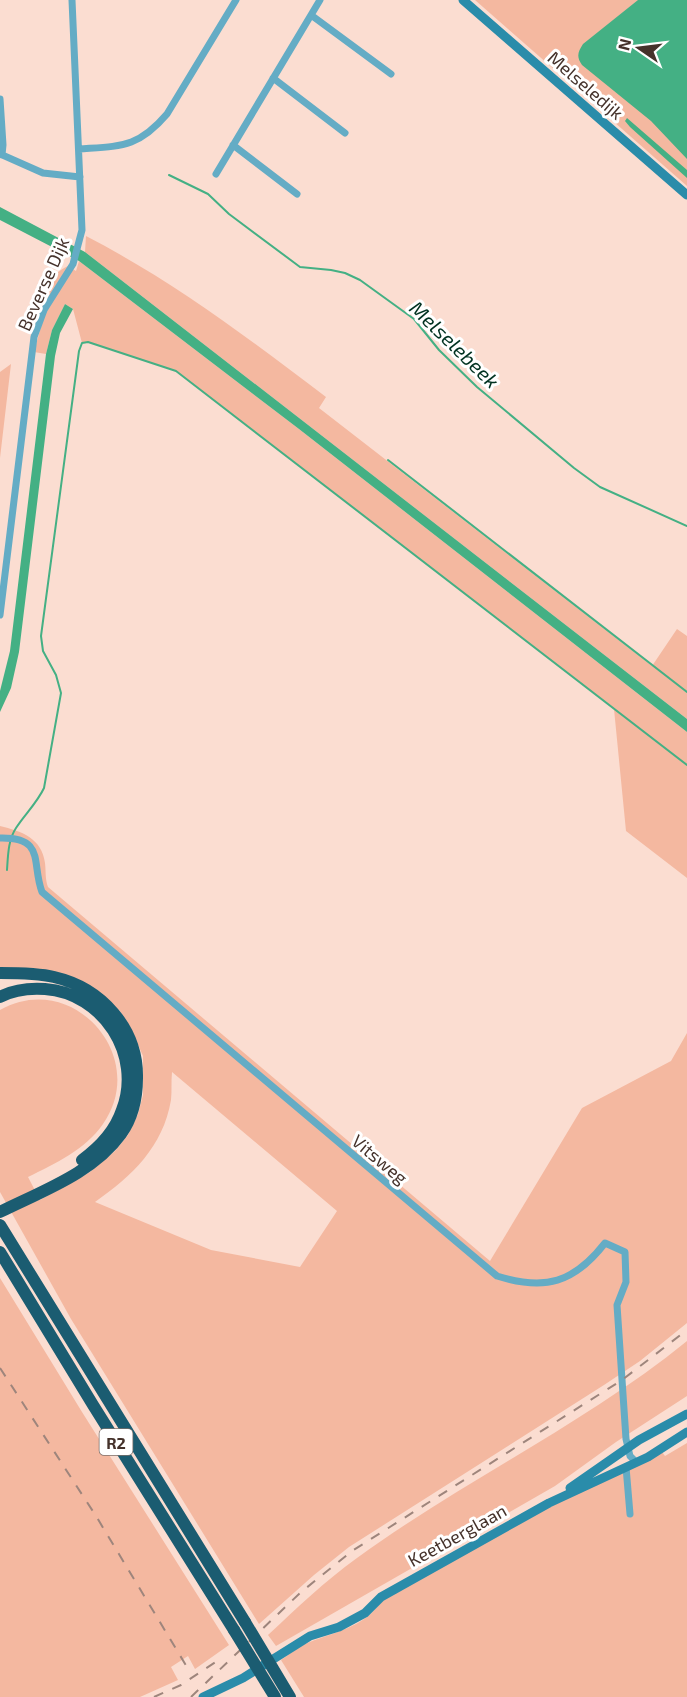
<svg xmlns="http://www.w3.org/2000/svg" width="687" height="1697" viewBox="0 0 687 1697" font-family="'Exo 2',sans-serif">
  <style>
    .green { fill: #f4b8a0; fill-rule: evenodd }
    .water { fill: #44b084 }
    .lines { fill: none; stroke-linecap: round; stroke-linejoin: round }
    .stream { stroke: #44b084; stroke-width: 2 }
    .street { stroke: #64acc5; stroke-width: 7 }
    .secondary { stroke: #2a8caa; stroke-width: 9 }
    .highway { stroke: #1b5c71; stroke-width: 12 }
    .rail { stroke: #9e857c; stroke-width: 2; stroke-dasharray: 10 10; stroke-linecap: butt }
    .highway-bridge { stroke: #1b5c71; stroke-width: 12 }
    .labels { text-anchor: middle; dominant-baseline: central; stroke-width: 6; stroke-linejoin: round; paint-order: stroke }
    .shield { fill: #fff; stroke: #7d706b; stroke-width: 1.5 }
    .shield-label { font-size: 16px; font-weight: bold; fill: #45322b }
    .street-label { font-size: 18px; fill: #45322b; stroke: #fff }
    .water-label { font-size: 20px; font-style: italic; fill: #013221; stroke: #fff }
  </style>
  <rect width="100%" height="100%" fill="#fbddd1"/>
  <path class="green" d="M475,0H687V186Z
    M86,236C173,281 248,338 326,397L319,408L652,666L677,629L687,636V719L85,252Z
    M79,261L299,429L687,732V878L626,831L614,709L176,371L88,342L82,343L73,309L65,304L52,330L46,354L34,352L42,323L34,315C40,298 49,274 68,266L76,271Z
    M11,364L0,458V372Z
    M0,826C21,831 42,838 45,863C46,871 45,879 48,887L490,1261L582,1108L671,1061L687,1033V1323L640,1361L604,1385L349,1547L314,1575L259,1624L71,1319L0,1192V1010C73,969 150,1057 103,1124C85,1150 56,1163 28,1177L40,1200L90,1172L115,1151L128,1135L138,1114L143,1095V1056L132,1031L120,1011L98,992L0,968ZM172,1072L337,1211L300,1267L211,1250L95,1202C132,1176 163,1147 171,1100C172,1091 171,1081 172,1072Z
    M0,1278L82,1412L229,1645L195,1669L188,1656L171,1667L178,1680L140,1697H0Z
    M687,1341V1396L616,1442L555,1486L276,1646L268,1635C297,1608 325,1581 357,1558C464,1480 585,1424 687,1341Z
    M687,1443V1697H304L281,1660C289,1655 296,1648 305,1644C330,1633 367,1627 381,1601L555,1504L662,1452L665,1456Z"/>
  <path class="water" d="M638,0H687V159L651,121L582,65C576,56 578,52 583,44Z
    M558,62C570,64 610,102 622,113L621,115L618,116L606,109L558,66Z
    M627,118L687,170V178L630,127L625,121Z
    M0,207L85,252L687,719V732L299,429L79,261L0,220Z
    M65,304L73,309L60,333L55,356L19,652L11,688L0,712V691L10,651L46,354L52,330Z"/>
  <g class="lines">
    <path class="stream" d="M169,175L208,194L229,214L300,267L331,270L345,273L360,280L414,319L439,350L477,387L574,468L600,487L687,526
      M388,460L687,692
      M7,870C8,856 8,840 16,828C25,814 37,803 44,788L61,693L56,675L43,651L41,636L79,351L82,343L88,342L176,371L687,765"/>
    <path class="street" d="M311,15L391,74
      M273,78L345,133
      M0,99L3,145L2,155
      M233,145L297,194
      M79,149C121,146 138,148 167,114L236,0
      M0,154L43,173L80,177
      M216,174L320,0
      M0,615L34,337L44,310L73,264L82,230L72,0
      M0,838C46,837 31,863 42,892L497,1276C545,1291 574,1283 605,1243L625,1252L626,1282L617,1305L626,1439L630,1456L636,1462
      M626,1467L630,1514"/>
    <path class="secondary" d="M463,0L687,195
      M570,1488L639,1440L687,1414
      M203,1697L243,1678L310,1636L339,1627L365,1613L381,1597L549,1503L648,1457L687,1432"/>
    <path class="highway" d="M0,973C17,973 38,973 54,977C102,988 138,1029 137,1078C137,1097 133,1117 121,1134C93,1173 42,1191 0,1212
      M0,997C13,990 30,988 45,989C103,993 143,1055 122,1110C115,1131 100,1147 82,1160
      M0,1225L245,1622
      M0,1252L93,1405L234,1630"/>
    <path class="rail" d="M0,1368L96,1516L190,1672
      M154,1697L181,1685L220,1659
      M191,1697L300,1593L352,1551L622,1380L687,1330"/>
    <path class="highway-bridge" d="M245,1622L290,1697
      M234,1630L275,1697"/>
  </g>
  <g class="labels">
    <rect class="shield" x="99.5" y="1429" width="33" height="26" rx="4.5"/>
    <g class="shield-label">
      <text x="116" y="1442">R2</text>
    </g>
    <g class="street-label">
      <text transform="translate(586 85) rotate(41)">Melseledijk</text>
      <text transform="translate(43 284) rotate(-66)">Beverse Dijk</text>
      <text transform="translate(380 1159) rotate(40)">Vitsweg</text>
      <text transform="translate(457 1535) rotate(-29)">Keetberglaan</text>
    </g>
    <g class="water-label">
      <text transform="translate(455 344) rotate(44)">Melselebeek</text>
    </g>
  </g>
  <g transform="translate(639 48) rotate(284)" stroke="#ffffff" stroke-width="4.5" paint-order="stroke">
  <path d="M0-4.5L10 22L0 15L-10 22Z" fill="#45322b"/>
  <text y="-9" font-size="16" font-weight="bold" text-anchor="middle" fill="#45322b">N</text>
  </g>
</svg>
